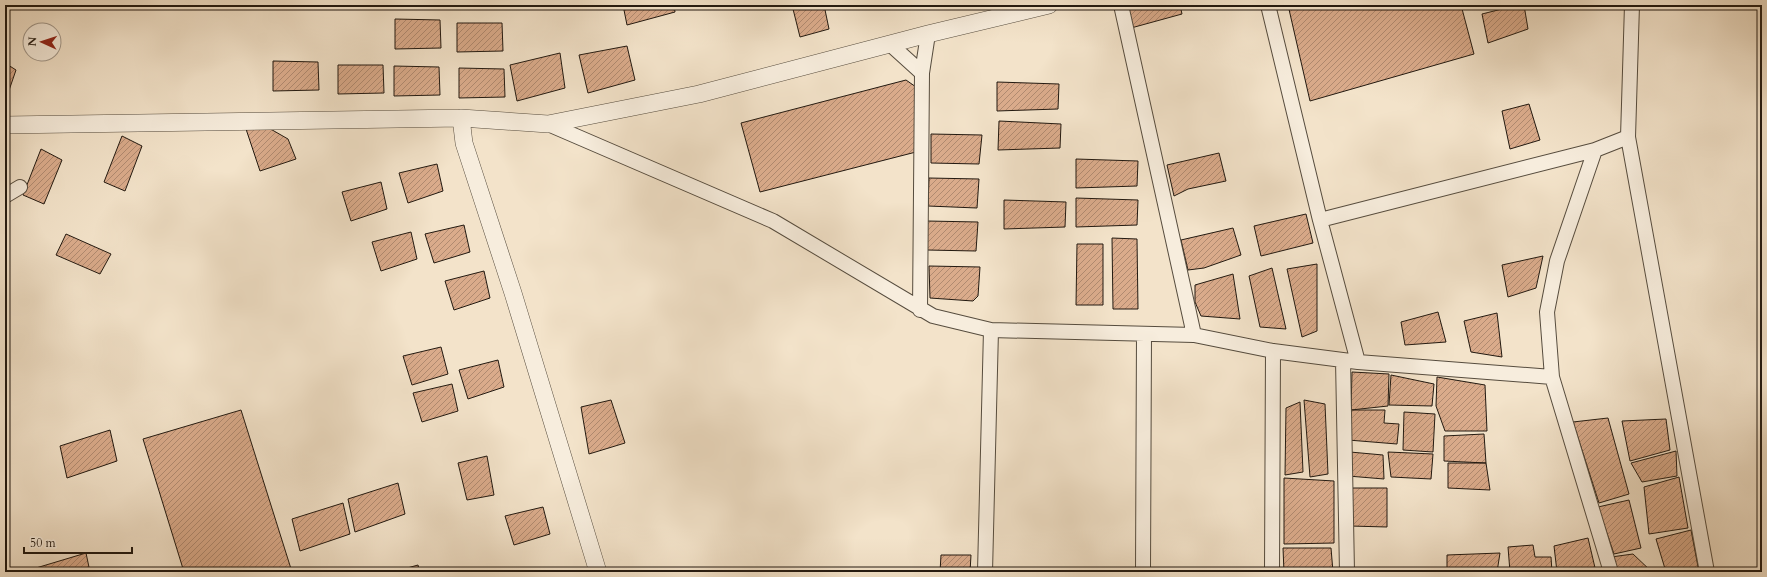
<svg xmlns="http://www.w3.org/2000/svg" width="1767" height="577" viewBox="0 0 1767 577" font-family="Cardo,serif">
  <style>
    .building { fill: url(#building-hatch); stroke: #221910 }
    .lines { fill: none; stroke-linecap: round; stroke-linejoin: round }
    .minor-casing { stroke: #564c3e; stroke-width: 16 }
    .tertiary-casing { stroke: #564c3e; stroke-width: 18 }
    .minor { stroke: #f7eddd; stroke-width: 14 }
    .tertiary { stroke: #f7eddd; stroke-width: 17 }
  </style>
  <defs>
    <pattern id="building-hatch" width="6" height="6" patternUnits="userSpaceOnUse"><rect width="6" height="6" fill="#daab8b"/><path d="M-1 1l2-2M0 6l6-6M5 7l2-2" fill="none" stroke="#b08a70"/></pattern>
  </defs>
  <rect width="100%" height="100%" fill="#f3e3ca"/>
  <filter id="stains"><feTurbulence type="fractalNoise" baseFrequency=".005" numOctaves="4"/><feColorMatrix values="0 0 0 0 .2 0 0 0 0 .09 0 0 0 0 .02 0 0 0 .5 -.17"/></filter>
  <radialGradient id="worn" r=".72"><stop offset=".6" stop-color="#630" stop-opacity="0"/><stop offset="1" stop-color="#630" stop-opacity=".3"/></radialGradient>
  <path class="building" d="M623,5H674L675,12L627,25Z
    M792,5H824L829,29L800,37Z
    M1125,5H1180L1182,14L1131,28Z
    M1288,5H1461L1474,54L1310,101Z
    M1518,5H1524L1528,29L1488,43L1482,14Z
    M395,19L440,20L441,48L395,49Z
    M457,23H502L503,51L457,52Z
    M627,46L635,80L588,93L579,55Z
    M560,53L565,88L517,101L510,65Z
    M273,61L318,62L319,90L273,91Z
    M5,63L16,70L5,102Z
    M338,65H383L384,93L338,94Z
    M394,66L439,67L440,95L394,96Z
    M459,68L504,69L505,97L459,98Z
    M906,80L916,87V152L760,192L741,123Z
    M997,82L1059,84L1058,109L997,111Z
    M1529,104L1540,140L1510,149L1502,111Z
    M999,121L1061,124L1060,148L998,150Z
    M267,127L288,139L296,159L260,171L246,129Z
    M931,134L982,135L979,164L931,163Z
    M122,136L142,146L125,191L104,182Z
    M41,149L62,160L44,204L23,195Z
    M1219,153L1226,181L1188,189L1174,196L1167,165Z
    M1076,159L1138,161L1137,186L1076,188Z
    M437,164L443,191L408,203L399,173Z
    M929,178L979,179L977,208L928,206Z
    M381,182L387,209L351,221L342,192Z
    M1076,198L1138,200L1137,225L1076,227Z
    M1004,200L1066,202L1065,227L1004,229Z
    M1306,214L1313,243L1261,256L1254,226Z
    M927,221L978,222L976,251L927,250Z
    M464,225L470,252L434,263L425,234Z
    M1233,228L1241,255L1204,268L1188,270L1181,240Z
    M411,232L417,259L381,271L372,242Z
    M66,234L111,254L100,274L56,255Z
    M1112,238L1137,239L1138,309H1113Z
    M1077,244H1103V305H1076Z
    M1543,256L1536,288L1508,297L1502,265Z
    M1317,264V331L1302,337L1287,269Z
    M929,266L980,267L978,296L973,301L930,298Z
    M1272,268L1286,329L1260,327L1249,276Z
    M484,271L490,298L454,310L445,281Z
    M1233,274L1240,319L1201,316L1195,302V285Z
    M1438,312L1446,342L1405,345L1401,322Z
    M1497,313L1502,357L1471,352L1464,321Z
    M441,347L448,374L412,385L403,356Z
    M498,360L504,387L468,399L459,370Z
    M1352,372L1389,374L1388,406L1351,410Z
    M1391,375L1434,384L1432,406L1389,405Z
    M1437,377L1485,385L1487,431H1445L1436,406Z
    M452,384L458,411L422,422L413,393Z
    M611,400L625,443L589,454L581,407Z
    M1304,400L1325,404L1328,474L1310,477Z
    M1300,402L1303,472L1285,475L1286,408Z
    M241,410L292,572H184L143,439Z
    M1351,410H1385L1384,423L1399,424L1397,444L1348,440Z
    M1404,412L1435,414L1433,452L1403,450Z
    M1608,418L1629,494L1599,503L1573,422Z
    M1666,419L1670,450L1630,461L1622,421Z
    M110,430L117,461L67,478L60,446Z
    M1484,434L1486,463L1444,461V436Z
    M1676,451L1677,476L1642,482L1631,463Z
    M1350,452L1383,455L1384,479L1348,476Z
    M1388,452L1433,454L1431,479L1391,477Z
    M487,456L494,495L467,500L458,463Z
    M1448,463H1486L1490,490L1448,488Z
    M1679,477L1688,528L1649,534L1644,487Z
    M1284,478L1334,481V543L1284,544Z
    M398,483L405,514L355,532L348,499Z
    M1352,488H1387V527L1350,526Z
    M1629,500L1641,548L1614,554L1598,507Z
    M343,503L350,534L300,551L292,519Z
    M543,507L550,534L514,545L505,516Z
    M1691,530L1699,572H1666L1656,539Z
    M1588,538L1596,572H1557L1554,546Z
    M1533,545L1535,557H1551L1552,572H1510L1508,547Z
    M1283,548H1331L1333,572H1284Z
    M86,553L90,572H37L36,568Z
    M1500,553L1497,572H1447V555Z
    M1633,554L1652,572H1616L1611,557Z
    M941,555H971L970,572H940Z
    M418,565L420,572H393Z"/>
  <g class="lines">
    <g class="minor-casing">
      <path id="minor" d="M1121,5L1194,335
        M1268,5L1320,220L1358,362
        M1632,5L1628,137L1707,572
        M890,44L922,73
        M548,124L773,221L933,316L991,330L1194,335L1273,351L1358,362L1552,377L1611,572
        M5,196L20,187
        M1320,220L1595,150
        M920,310L922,73L928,34
        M1343,360L1347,572
        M1552,377L1547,312L1557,261L1595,150L1628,137
        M985,572L991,330
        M1143,572L1144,334
        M1272,572L1273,351"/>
    </g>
    <g class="tertiary-casing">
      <path id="tertiary" d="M461,118L464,143L513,293L598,572
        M5,125L461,118L548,124L699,94L928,34L1049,5"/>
    </g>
    <use href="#minor" class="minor"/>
    <use href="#tertiary" class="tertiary"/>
  </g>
  <rect width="1767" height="577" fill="none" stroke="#f3e3ca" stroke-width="20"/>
  <rect x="6" y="6" width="1755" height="565" fill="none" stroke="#221910" stroke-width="2"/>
  <rect x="10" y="10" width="1747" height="557" fill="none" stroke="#221910"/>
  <g transform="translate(42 42) rotate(273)"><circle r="19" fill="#f7eddd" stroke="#a2988b"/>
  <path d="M0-3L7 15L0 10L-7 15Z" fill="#8f2418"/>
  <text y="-6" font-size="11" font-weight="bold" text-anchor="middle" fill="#221910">N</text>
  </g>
  <path d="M24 547v6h108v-6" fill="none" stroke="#221910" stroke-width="2"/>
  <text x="30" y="547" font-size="12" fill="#221910" stroke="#f7eddd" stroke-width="3" paint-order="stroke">50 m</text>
  <rect width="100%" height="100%" filter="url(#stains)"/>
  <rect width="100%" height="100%" fill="url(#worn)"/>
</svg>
